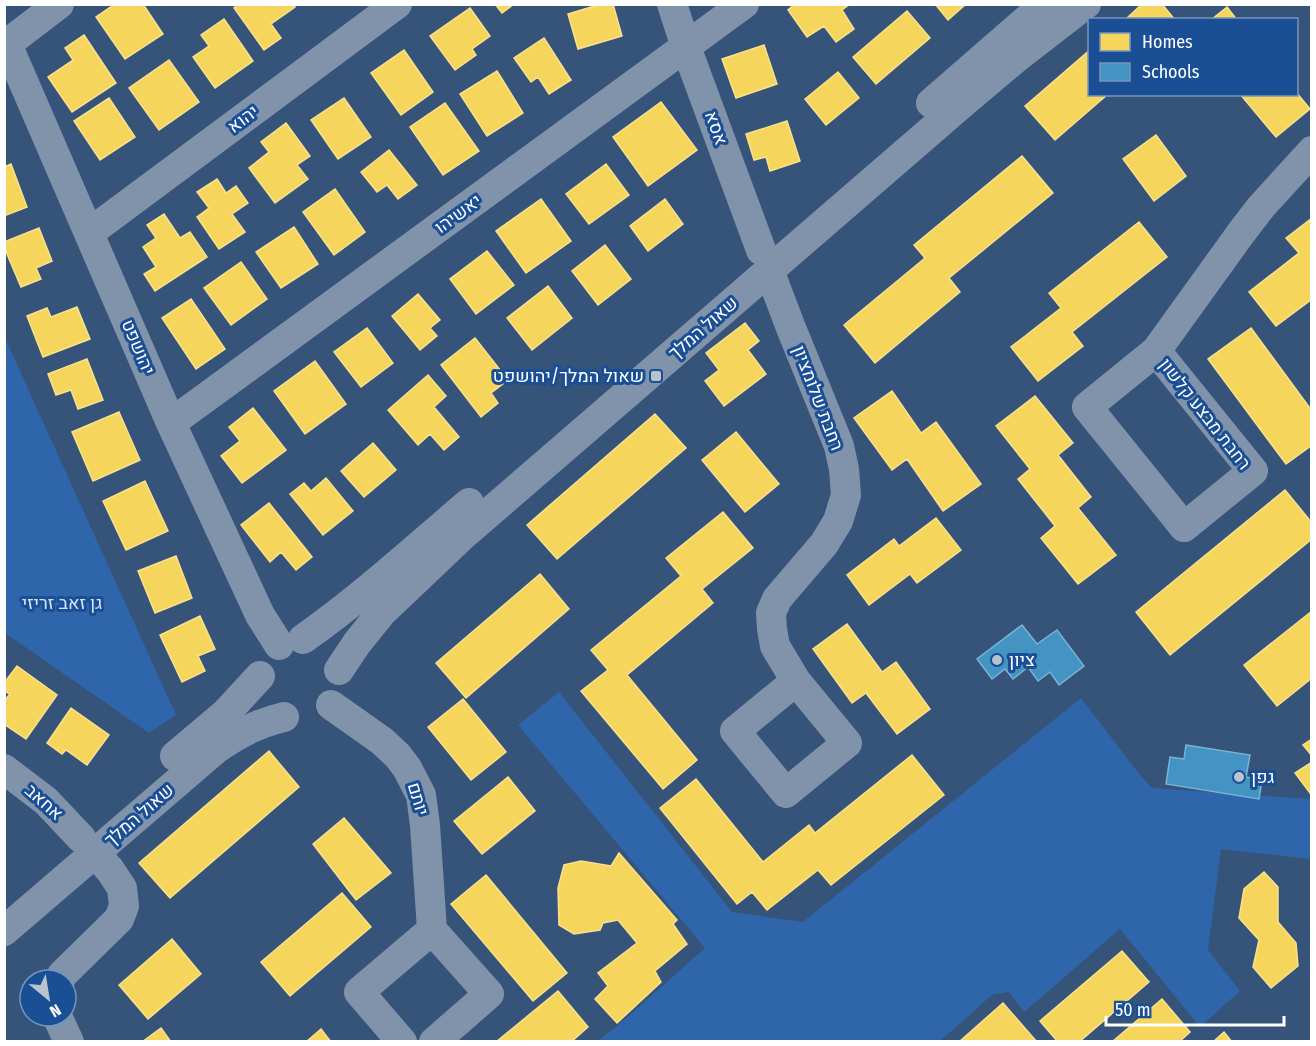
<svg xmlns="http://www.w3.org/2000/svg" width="1316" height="1046" viewBox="0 0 1316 1046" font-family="'Fira Sans Condensed',Heebo,sans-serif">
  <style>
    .green { fill: #2f66ab }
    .homes { fill: #f6d55c; stroke: #f9e28d; stroke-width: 1.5 }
    .schools { fill: #4393c3; stroke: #7bb3d5; stroke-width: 1.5 }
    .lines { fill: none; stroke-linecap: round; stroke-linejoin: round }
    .minor { stroke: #8093ab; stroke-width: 30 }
    .poi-dot { fill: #b9c3d0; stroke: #1a4f95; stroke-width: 2 }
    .labels { text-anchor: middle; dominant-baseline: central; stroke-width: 6; stroke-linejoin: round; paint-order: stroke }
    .street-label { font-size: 18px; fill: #fff; stroke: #1a4f95 }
    .poi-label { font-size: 18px; fill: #fff; stroke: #1a4f95; text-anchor: start }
    .park-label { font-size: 18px; fill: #d3e5fb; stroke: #1a4f95 }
  </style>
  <rect width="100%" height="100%" fill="#365379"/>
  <path class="green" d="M5,338L176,715L149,733L5,633Z
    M559,692L732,912L803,922L1081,698L1140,775L1152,788L1311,799V859L1221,849L1208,950L1240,991L1200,1027L1120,929L1024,1012L1009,992L992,995L940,1041H598L624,1020L705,948L518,725Z"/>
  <path class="homes" d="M115,4H143L163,34L125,59L96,17Z
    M239,4H293L295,7L271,24L281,38L264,50L234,8Z
    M495,4H514L502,13Z
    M601,4H613L622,36L578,49L568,14Z
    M795,4H850L842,10L854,29L836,42L824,26L807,37L788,10Z
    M935,4H966L948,20Z
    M1142,4H1162L1175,20H1125Z
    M1227,7L1237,20H1211Z
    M470,8L490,36L472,49L476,55L455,70L430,36Z
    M907,11L930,38L876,84L853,57Z
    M224,19L253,61L215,88L193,57L209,46L201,35Z
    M84,35L116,83L72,112L48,77L73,60L65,48Z
    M544,38L571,80L549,94L538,77L531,82L514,58Z
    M764,45L777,84L736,98L722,59Z
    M404,50L433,92L401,115L371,73Z
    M1090,50V94H1108L1055,140L1025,106Z
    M169,60L199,102L159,130L129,88Z
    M497,71L523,113L487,136L460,94Z
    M838,72L859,98L826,125L805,99Z
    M1296,92L1310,109L1276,137L1240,94H1296Z
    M109,98L135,137L100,160L74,121Z
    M344,98L371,137L338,159L311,120Z
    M661,102L697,150L648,186L613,137Z
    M445,103L479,151L443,175L410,127Z
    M787,121L800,161L770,171L766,157L754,160L746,134Z
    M286,123L310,156L297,165L308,179L275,203L249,168L269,152L261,142Z
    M1156,135L1186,176L1154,201L1123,159Z
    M389,150L417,185L398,199L387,185L377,192L361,172Z
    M1022,156L1053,193L949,278L960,292L875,363L844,325L925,258L914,245Z
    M11,164L27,207L4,216V167Z
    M606,164L629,195L589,224L566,194Z
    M217,179L226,193L236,186L248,203L232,214L245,232L219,249L197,217L209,208L197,192Z
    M335,189L365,232L334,255L303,212Z
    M541,199L571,241L526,273L496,231Z
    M665,199L683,224L648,251L630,226Z
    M164,214L180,238L190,232L207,257L155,291L144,274L156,267L143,247L156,238L147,225Z
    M1312,218V275L1310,277L1312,279V299L1276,326L1249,292L1299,253L1286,238Z
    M1139,222L1167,257L1072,332L1083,346L1038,381L1011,347L1061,308L1049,293Z
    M294,227L318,264L281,288L256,252Z
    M39,228L52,261L36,268L41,279L21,287L4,247V242Z
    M605,245L631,279L598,305L572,271Z
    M487,251L514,285L476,314L450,279Z
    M241,262L267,299L231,325L204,288Z
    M548,286L572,318L532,350L507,318Z
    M418,294L440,320L430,328L437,336L420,350L392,316Z
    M191,299L225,349L196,369L162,318Z
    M77,307L90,339L43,357L27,316L47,308L51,317Z
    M745,323L759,341L748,350L766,374L724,406L705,381L719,370L706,353Z
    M367,328L393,363L361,387L334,352Z
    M1251,328L1312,411V445L1286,464L1208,359Z
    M475,338L508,380L491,393L498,403L481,417L441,365Z
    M87,359L103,400L78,409L71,390L56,395L48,374Z
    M315,361L346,404L305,434L274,391Z
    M428,375L446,396L434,407L459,437L444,450L430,434L418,445L388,410Z
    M892,391L921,433L936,422L981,484L943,511L907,459L892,470L854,418Z
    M1035,396L1073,443L1058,455L1091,497L1078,508L1116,555L1078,584L1041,538L1055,526L1018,479L1030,469L996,426Z
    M253,408L286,450L242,483L221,456L240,441L229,427Z
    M119,412L140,460L93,481L72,432Z
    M655,414L686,448L557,559L527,525Z
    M736,432L779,484L745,512L702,460Z
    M373,443L396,470L364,497L341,471Z
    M326,478L353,511L323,535L290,494L304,483L311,491Z
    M145,481L168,531L126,550L103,501Z
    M1285,490L1312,523V539L1170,655L1136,612Z
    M269,503L312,557L296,570L281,552L270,562L241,525Z
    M723,512L753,548L702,589L713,603L627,675L697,760L663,789L581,691L608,670L591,650L681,576L666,558Z
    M936,518L961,550L917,583L910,574L869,605L847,575L894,539L899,546Z
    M176,556L192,598L155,613L138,571Z
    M540,574L569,609L466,698L436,663Z
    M1312,611V678L1277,706L1244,665Z
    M200,616L215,649L198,656L205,671L182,682L160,635Z
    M847,624L882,672L896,662L930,709L897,734L866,693L852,703L813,649Z
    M17,666L57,695L26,739L4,724V701L10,694L4,691V683Z
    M463,699L506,752L471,780L428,727Z
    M71,708L109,735L87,765L66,750L62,754L47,743Z
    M1312,739V756L1303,745Z
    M269,751L299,787L170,898L139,863Z
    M912,755L944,795L831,885L818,870L767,910L752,892L737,904L660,808L696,779L763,862L809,825L815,833Z
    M1312,762V792L1310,793L1295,773Z
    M508,777L535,811L482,854L454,821Z
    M344,818L391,873L356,900L313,844Z
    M619,853L677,920L673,924L687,944L655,971L661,982L617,1023L595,999L608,986L598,973L637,943L618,920L603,923L600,930L574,934L559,925L558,888L564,865L581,861L611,866Z
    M1264,872L1278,887V922L1296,943L1298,966L1271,988L1253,967L1259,940L1239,918L1244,889Z
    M486,875L567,973L533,1001L451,904Z
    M342,893L371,927L290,996L261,962Z
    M172,939L201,974L148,1019L119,985Z
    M1122,951L1149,982L1079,1042H1058L1040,1021Z
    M558,991L588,1027L571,1042H496Z
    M1162,999L1190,1032L1179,1042H1112Z
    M1003,1003L1037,1042H959Z
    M161,1028L171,1042H142Z
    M321,1029L331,1042H306Z
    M1224,1032L1232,1042H1213Z"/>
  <path class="schools" d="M1022,625L1037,644L1057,630L1084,666L1059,685L1050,672L1038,681L1028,667L1013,679L1005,669L992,679L977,659Z
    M1186,745L1250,755L1246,777L1262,780L1259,799L1166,784L1170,757L1184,759Z"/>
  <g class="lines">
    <path class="minor" d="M672,4L686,47L761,250
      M7,44L171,423L260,615L279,645
      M4,46L59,4
      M931,103L1045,4
      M89,233L397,4
      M769,270L791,328L839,446L844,469L846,495L838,521L824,544L777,599L771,613L772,629L775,646L796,681
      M1156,351L1253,471L1184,527L1087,407L1156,351L1241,233L1261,207L1312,151
      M171,423L744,4
      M303,639C361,598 414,550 469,503
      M339,670L357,643L382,612L461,537L964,102L1015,59L1086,4
      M796,681L847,743L786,793L735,731Z
      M331,705L382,741L398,756L407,768L421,795L425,825L432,930
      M175,756L226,713L260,676
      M4,769L46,801L81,838
      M4,931L216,749C240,733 256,724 284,717
      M60,980L62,975L119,919L124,906L122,888L110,870L95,853
      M57,1016L69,1042
      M402,1042L359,992L432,930L489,994L434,1042"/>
  </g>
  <g class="poi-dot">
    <rect x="650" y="370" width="12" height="12" rx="3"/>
    <circle cx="997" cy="660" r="6"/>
    <circle cx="1239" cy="777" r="6"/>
  </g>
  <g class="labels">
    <g class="street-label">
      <text transform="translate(243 119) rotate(-37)">יהוא</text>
      <text transform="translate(716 128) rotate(70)">אסא</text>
      <text transform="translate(458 214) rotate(-36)">יאשיהו</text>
      <text transform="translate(703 328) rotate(-41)">שאול המלך</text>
      <text transform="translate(138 347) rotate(67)">יהושפט</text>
      <text transform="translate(818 398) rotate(69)">רחבת שלומציון</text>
      <text transform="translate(1205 414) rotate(52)">רחבת מבצע קלשון</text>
      <text transform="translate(418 799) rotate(73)">יותם</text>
      <text transform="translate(44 802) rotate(42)">אחאב</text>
      <text transform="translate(139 815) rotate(-41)">שאול המלך</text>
    </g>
    <g class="poi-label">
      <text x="644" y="376" text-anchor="end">שאול המלך/יהושפט</text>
      <text x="1009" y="660">ציון</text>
      <text x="1251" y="777">גפן</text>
    </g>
    <g class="park-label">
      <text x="62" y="603">גן זאב זריזי</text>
    </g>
  </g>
  <rect width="1316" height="1046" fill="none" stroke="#ffffff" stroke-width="12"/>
  <rect x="1088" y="18" width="210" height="78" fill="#1a4f95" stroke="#7695bf" stroke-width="1.5"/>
  <rect x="1100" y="33" width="30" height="18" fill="#f6d55c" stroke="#7695bf" stroke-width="1.5"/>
  <text x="1142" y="48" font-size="18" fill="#ffffff">Homes</text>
  <rect x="1100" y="63" width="30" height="18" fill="#4393c3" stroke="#7695bf" stroke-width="1.5"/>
  <text x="1142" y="78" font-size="18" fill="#ffffff">Schools</text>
  <g transform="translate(48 998) rotate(150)"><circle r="28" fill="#1a4f95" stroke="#7695bf" stroke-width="1.5"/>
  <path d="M0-4.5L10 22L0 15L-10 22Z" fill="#b9c3d0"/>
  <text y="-9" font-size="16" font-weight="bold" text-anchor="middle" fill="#ffffff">N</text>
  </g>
  <path d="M1106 1016v9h178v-9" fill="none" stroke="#ffffff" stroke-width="3"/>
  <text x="1115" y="1016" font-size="18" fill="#ffffff" stroke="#1a4f95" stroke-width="4.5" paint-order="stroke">50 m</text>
</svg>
